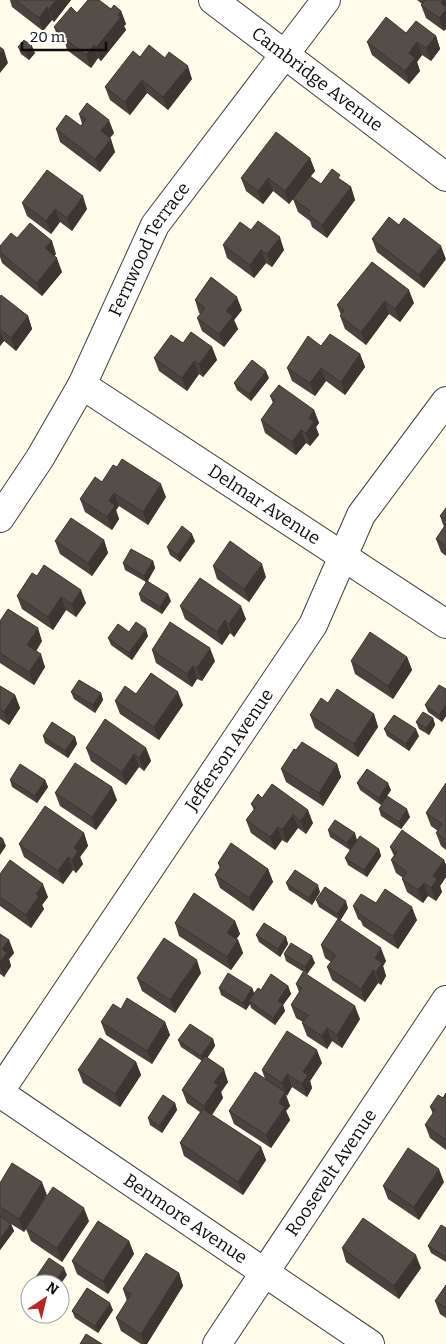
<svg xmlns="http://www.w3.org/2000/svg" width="446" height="1344" viewBox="0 0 446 1344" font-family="Bitter,serif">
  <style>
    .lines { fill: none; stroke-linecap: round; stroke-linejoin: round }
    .minor-casing { stroke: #3f3f3f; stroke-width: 30 }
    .minor { stroke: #fff; stroke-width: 28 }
    .wall { fill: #49423e }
    .shaded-wall { fill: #3c3632 }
    .building { fill: #554d48; stroke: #3c3632 }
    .labels { text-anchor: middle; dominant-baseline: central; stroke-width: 5; stroke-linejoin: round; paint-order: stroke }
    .street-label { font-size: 18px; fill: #0c0c0c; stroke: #fff }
  </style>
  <rect width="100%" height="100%" fill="#fffceb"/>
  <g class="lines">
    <g class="minor-casing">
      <g id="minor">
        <path id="s1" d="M213,0L446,177"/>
        <path id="s2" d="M82,385L446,624"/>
        <path id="s3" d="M0,518L40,458L82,385L155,225L326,0"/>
        <path id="s4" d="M0,1091L313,625L361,515L446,401"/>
        <path id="s5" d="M0,1093L370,1344"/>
        <path id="s6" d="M217,1344L446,1000"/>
      </g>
    </g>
    <use href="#minor" class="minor"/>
  </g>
  <path class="wall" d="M10,0H71L54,22L52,20L43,31L12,7Z
    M417,0H446L444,31L426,18L421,5L422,4Z
    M111,9L121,11L126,24L124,26L126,30L101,61L98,58L91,68L67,50L66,46L59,40L54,27L77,13Z
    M406,33L436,36L440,49L431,61L422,55L417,62L420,71L409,84L372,55L367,42Z
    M18,47L35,53L29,60L21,54Z
    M140,57L192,79L168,110L147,93L130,115L110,100L105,87Z
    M79,114L114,133L110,138L115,152L100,172L60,142L56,129L81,126L82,124Z
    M310,158L315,171L310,177L321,184L343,181L351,187L355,200L327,238L312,227L310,221L298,212L293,199L289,204L273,191L263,204L246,191L241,178Z
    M22,203L87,209L72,231L60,222L51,234L27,216Z
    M251,230L284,250L272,267L266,263L254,278L227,258L223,245Z
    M17,238L56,254L54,256L62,272L42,296L2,263L0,257V246Z
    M372,239L446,259L424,288L377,252Z
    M372,262L414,303L400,322L389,314L366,345L345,329L340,316L341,315L337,305Z
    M0,297L28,316L32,329L16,351L4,341L0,346Z
    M195,300L242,310L234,320L238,329L224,347L202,331L197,318L201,314L199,313Z
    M183,343L212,347L217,360L203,377L199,374L187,391L159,371L154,358Z
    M321,346L360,354L365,367L345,395L326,381L315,396L292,381L287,368Z
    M269,378L251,401L237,390L234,383Z
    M270,396L314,410L319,423L316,427L319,435L310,446L306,443L296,455L265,433L261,420L273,403Z
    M102,482L166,497L148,525L119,506L116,510L119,519L112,530L85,512L80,499Z
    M446,508V556L441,552L436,539L444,527L440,516Z
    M104,540L108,553L92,576L60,554L55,541Z
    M195,541L180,562L170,555L167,547Z
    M153,561L155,568L148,581L171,601L162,614L141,601L139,594L146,582L125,570L123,563Z
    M213,566L266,577L249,602L217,579Z
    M37,576L86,603L76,617L66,610L53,630L22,609L17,596Z
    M180,606L246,619L234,637L230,633L222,645L185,619Z
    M0,621L42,641L36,651L45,667L34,685L0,663Z
    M129,632L148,636L132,660L111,645L108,638Z
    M152,650L215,661L202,681L197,679L192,687L156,663Z
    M407,657L412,670L393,699L355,674L351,661Z
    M0,686L15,695L20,708L9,725L0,719Z
    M446,689V716L442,722L428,712L425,705Z
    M71,692L101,693L103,700L95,713L74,699Z
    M136,694L183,705L159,740L120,714L115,701Z
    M328,703L374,714L378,727L358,757L315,728L310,715Z
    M433,718L435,725L429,735L419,729L416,722Z
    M384,729L419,736L409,751L387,736Z
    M43,736L75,737L77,744L68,758L45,743Z
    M86,748H146L151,761L144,771L139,767L126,785L91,761Z
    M337,764L341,777L323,806L286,782L281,769Z
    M10,780H45L48,787L37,803L12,787Z
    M357,783L391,790L381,805L360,790Z
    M446,783V850L441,846L436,833L438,831L431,826L426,813Z
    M55,793L117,800L96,830L60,806Z
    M262,798L313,823L306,834L298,828L287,843L282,840L275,850L251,833L246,820L254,810L251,804Z
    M379,809L410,817L401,829L381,816Z
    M328,830L357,840L379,849L381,856L367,877L348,865L345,858L350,850L330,837Z
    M84,833L88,846L80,857L83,864L76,873L73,870L63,884L24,857L19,844Z
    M390,847L444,860L446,865V877L440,886L442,892L436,901L428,896L423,903L407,892L402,879L403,878L396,873L391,860L394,856Z
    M218,863L268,869L273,882L253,911L220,888L215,875L220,868Z
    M0,874L48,897L42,905L44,909L31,928L0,906Z
    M286,883L320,892L312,905L289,890Z
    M316,900L348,908L340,921L386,961L383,966L386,976L381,985L378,983L365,1002L332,980L327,967L331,962L325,958L321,945L338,919L319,907Z
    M376,903L417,920L398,949L363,926L361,921L358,919L353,906Z
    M235,921L240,934L236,939L238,940L243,953L231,970L179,936L175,923Z
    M0,934L9,940L14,953L9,959L11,966L4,977L0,974Z
    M256,935L286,937L288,944L280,957L259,942Z
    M284,954L315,963L307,974L286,961Z
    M201,973L175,1013L142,991L137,978Z
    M296,984L360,1019L342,1048L332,1041L327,1049L307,1036L302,1023L303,1022L296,1018L291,1005L299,992Z
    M288,986L291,994L283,1005L285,1011L275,1025L251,1008L250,1004L246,1010L221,995L219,988H252L254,993L261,990Z
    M121,1009L165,1022L170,1035L152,1064L106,1035L101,1022Z
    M213,1039L215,1046L207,1058L228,1082L221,1092L223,1098L212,1115L261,1147L266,1160L243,1195L184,1156L180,1143L200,1112L187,1103L182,1090L202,1061L181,1047L178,1040Z
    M136,1062L141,1075L120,1107L83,1083L78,1070Z
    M322,1063L310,1081L312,1088L307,1097L292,1087L286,1096L290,1106L286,1111L290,1120L271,1148L234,1124L229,1111L265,1079L262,1070Z
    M446,1093V1150L430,1138L425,1125L433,1114L430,1107L443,1098Z
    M175,1103L177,1110L162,1133L150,1125L148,1118Z
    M444,1182L419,1220L388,1199L383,1186Z
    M0,1183L47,1195L32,1219L89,1221L62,1262L31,1241L26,1229L24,1232L11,1224L14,1231L0,1250Z
    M446,1228V1262L431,1253L428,1246Z
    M129,1241L134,1254L108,1294L77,1274L72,1261Z
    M342,1248L421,1268L399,1299L346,1262Z
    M179,1273L183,1286L147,1344H141L121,1331L116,1318L127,1301L123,1289Z
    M446,1285V1318L440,1314L435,1301Z
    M113,1310L98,1333L75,1318L72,1311Z"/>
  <path class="shaded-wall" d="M56,0H71L54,22L49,9Z
    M443,0H446V29L444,31L439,18L441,3Z
    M47,7L52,20L43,31L39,18Z
    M121,11L126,24L124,26L126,30L101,61L96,48Z
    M436,36L440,49L431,61L426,48Z
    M417,42L422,55L417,62L420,71L409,84L405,71L409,53Z
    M94,45L98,58L91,68L86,55Z
    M32,46L35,53L29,60L26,53Z
    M4,50L8,63L0,73V54Z
    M188,66L192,79L168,110L163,97Z
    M142,80L147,93L130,115L125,102Z
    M109,120L114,133L105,144L101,131Z
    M111,139L115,152L100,172L95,159Z
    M310,158L315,171L289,204L285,191Z
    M268,178L273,191L263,204L258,191Z
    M351,187L355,200L327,238L322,225Z
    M83,196L87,209L72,231L67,218Z
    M55,209L60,222L51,234L46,221Z
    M280,237L284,250L272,267L267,254Z
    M52,241L56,254L50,261L45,248Z
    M441,246L446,259L424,288L419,275Z
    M261,250L266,263L254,278L250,265Z
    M57,258L62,272L42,296L37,283Z
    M409,290L414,303L400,322L395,309Z
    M237,297L242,310L234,320L238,329L224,347L219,334L226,311Z
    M385,301L389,314L366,345L361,332Z
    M28,316L32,329L16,351L11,338Z
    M0,332L4,341L0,346Z
    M212,347L217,360L203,377L199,364Z
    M360,354L365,367L345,395L341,382Z
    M194,361L199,374L187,391L182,378Z
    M321,368L326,381L315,396L310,383Z
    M266,371L269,378L251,401L249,394Z
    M314,410L319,423L316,427L319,435L310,446L306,433L309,418Z
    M301,430L306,443L296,455L292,442Z
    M161,484L166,497L148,525L143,512Z
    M114,493L119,506L116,510L119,519L112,530L107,517L109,501Z
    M192,534L195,541L180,562L178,555Z
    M104,540L108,553L92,576L88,563Z
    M153,561L155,568L146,583L144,576Z
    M262,564L266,577L249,602L244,589Z
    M81,590L86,603L76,617L72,604Z
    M168,594L171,601L162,614L160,607Z
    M61,597L66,610L53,630L48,617Z
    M241,606L246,619L234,637L229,624Z
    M225,620L230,633L222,645L217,632Z
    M38,628L42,641L32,658L27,645Z
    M146,629L148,636L132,660L129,653Z
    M210,648L215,661L202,681L197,668Z
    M41,654L45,667L34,685L29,672Z
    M407,657L412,670L393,699L388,686Z
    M193,666L197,679L192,687L187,674Z
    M178,692L183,705L159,740L154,727Z
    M101,693L103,700L95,713L93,705Z
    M15,695L20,708L9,725L4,712Z
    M446,705V716L442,722L439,715Z
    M374,714L378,727L358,757L354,744Z
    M433,718L435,725L429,735L426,728Z
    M416,729L419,736L409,751L406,744Z
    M75,737L77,744L68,758L65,751Z
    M146,748L151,761L144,771L139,758Z
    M134,754L139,767L126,785L122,772Z
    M337,764L341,777L323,806L319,793Z
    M45,780L48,787L37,803L35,796Z
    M388,783L391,790L381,805L379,798Z
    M112,787L117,800L96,830L92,817Z
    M407,809L410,817L401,829L399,822Z
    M308,810L313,823L306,834L301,821Z
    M293,815L298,828L287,843L282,830Z
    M278,827L282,840L275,850L270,837Z
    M84,833L88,846L80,857L83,864L76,873L72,860L74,848Z
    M355,833L357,840L350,850L347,843Z
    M3,839L6,846L0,855V845Z
    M379,849L381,856L367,877L364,870Z
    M68,857L73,870L63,884L58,871Z
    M444,860L446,865V877L440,886L442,892L436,901L431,888L433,876Z
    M268,869L273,882L253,911L249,898Z
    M424,883L428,896L423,903L418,890Z
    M43,884L48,897L42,905L44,909L31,928L26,915L36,894Z
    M318,885L320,892L312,905L309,898Z
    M346,901L348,908L340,921L337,914Z
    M412,907L417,920L398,949L393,936Z
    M235,921L240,934L232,946L227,933Z
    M286,937L288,944L280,957L278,949Z
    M9,940L14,953L9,959L11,966L4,977L0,966V962L2,949Z
    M238,940L243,953L231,970L227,957Z
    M381,948L386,961L383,966L386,976L381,985L376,972L375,958Z
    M312,956L315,963L307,974L305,967Z
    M197,960L201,973L175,1013L170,1000Z
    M373,970L378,983L365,1002L361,989Z
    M288,986L291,994L283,1005L285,1011L275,1025L273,1018L278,1001Z
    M252,988L255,995L249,1001L250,1004L246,1010L243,1003Z
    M355,1006L360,1019L342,1048L337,1035Z
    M165,1022L170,1035L152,1064L147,1051Z
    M327,1028L332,1041L327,1049L322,1036Z
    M213,1039L215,1046L204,1063L201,1056Z
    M317,1050L322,1063L310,1081L312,1088L307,1097L302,1084L303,1072Z
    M136,1062L141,1075L120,1107L115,1094Z
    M224,1069L228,1082L221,1092L223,1098L209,1119L204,1106L214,1082Z
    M287,1074L292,1087L287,1096L282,1083Z
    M285,1092L290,1106L286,1111L290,1120L271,1148L266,1135L279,1103Z
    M175,1103L177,1110L162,1133L159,1126Z
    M261,1147L266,1160L243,1195L238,1182Z
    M439,1169L444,1182L419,1220L414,1207Z
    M42,1182L47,1195L24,1232L19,1219Z
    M84,1208L89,1221L62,1262L57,1248Z
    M11,1224L14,1231L0,1250V1239Z
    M129,1241L134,1254L108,1294L103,1281Z
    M416,1255L421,1268L399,1299L394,1286Z
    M64,1268L67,1275L60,1285V1284H53Z
    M179,1273L183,1286L147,1344H144L141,1334Z
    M110,1303L113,1310L98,1333L95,1326Z"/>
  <path class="building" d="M15,0H56L49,9L47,7L39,18Z
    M88,0H99L111,9L114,5L121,11L118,15L121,17L96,48L94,45L86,55L63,37L64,36L54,27L71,7L77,13Z
    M425,0H443L441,3L446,7V10L439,18L421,5Z
    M386,17L406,33L416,21L436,36L426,48L417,42L409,53L415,58L405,71L367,42Z
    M24,40L32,46L26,53L18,47Z
    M149,45L165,58L169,52L188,66L163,97L142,80L125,102L105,87L133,51L140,57Z
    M0,47L4,50L0,54Z
    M87,103L109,120L101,131L111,139L95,159L56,129L66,115L81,126L86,119L79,114Z
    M276,132L310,158L285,191L268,178L258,191L241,178Z
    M332,169L340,175L338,178L351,187L322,225L308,214L310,211L293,199L310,176L321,184Z
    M47,170L83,196L67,218L55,209L46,221L22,203Z
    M389,217L399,225L404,218L441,246L419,275L372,239Z
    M258,221L280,237L267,254L261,250L250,265L223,245L240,222L251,230Z
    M30,223L52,241L45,248L57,258L37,283L0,252V246L11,233L17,238Z
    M372,262L409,290L395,309L385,301L361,332L340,316L344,310L337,305Z
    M211,277L237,297L226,311L233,316L219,334L197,318L205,308L195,300Z
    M1,295L28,316L11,338L0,329V297Z
    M191,332L212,347L199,364L194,361L182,378L154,358L171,335L183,343Z
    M330,334L360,354L341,382L321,368L310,383L287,368L308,336L321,346Z
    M252,360L266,371L249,394L234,383Z
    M279,385L314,410L309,418L314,422L306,433L301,430L292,442L261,420L275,400L270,396Z
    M122,459L161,484L143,512L114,493L109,501L115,506L107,517L80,499L95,477L102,482L113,465L117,467Z
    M446,508V519L440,516Z
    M71,518L104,540L88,563L55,541Z
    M446,524V546L436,539Z
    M182,526L192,534L178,555L167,547Z
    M230,541L262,564L244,589L213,566Z
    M131,549L153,561L144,576L123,563Z
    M44,565L81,590L72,604L61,597L48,617L17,596L32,573L37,576Z
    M200,578L241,606L229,624L225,620L217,632L180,606Z
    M147,581L168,594L160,607L139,594Z
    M8,609L38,628L27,645L41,654L29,672L0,653V621Z
    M136,622L146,629L129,653L108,638L118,624L129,632Z
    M170,622L210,648L197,668L193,666L187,674L152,650Z
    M370,632L407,657L388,686L351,661Z
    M151,673L178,692L154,727L115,701L125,686L136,694Z
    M79,680L101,693L93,705L71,692Z
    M439,685L446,689V705L439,715L425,705Z
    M0,686L15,695L4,712L0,709Z
    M337,689L374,714L354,744L310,715L321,698L328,703Z
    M423,712L433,718L426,728L416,722Z
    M394,715L416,729L406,744L384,729Z
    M105,719L146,748L139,758L134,754L122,772L86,748Z
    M52,722L75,737L65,751L43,736Z
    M302,742L337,764L319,793L281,769L294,749L296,750Z
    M75,763L112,787L92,817L55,793Z
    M20,764L45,780L35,796L10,780Z
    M367,769L388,783L379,798L357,783Z
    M446,783V840L436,833L442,824L426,813Z
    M272,784L308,810L301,821L293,815L282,830L278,827L270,837L246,820L256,807L251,804L258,794L262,798Z
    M387,796L407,809L399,822L379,809Z
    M45,806L84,833L74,848L78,851L72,860L68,857L58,871L19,844Z
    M335,820L355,833L347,843L328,830Z
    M402,830L444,860L433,876L437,879L431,888L424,883L418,890L402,879L407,872L391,860L397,852L390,847Z
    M360,836L379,849L364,870L345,858Z
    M0,837L3,839L0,845Z
    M231,843L268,869L249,898L215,875L221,866L218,863Z
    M10,860L43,884L36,894L39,896L26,915L0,897V874Z
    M295,870L318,885L309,898L286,883Z
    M325,887L346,901L337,914L316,900Z
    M385,889L412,907L393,936L358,913L359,911L353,906L361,894L376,903Z
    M194,893L235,921L227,933L238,940L227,957L175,923Z
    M338,919L381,948L375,958L382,963L376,972L373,970L361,989L327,967L336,955L321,945Z
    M264,923L286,937L278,949L256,935Z
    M0,934L9,940L2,949L7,953L0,962Z
    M164,938L197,960L170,1000L137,978Z
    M291,943L312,956L305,967L284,954Z
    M303,972L355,1006L337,1035L327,1028L322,1036L302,1023L308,1015L291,1005L302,988L296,984Z
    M228,973L252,988L243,1003L219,988Z
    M271,974L288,986L278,1001L283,1004L273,1018L249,1001L258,988L261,990Z
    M127,998L165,1022L147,1051L101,1022L113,1004L121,1009Z
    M190,1024L213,1039L201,1056L178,1040Z
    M287,1031L317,1050L303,1072L308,1075L302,1084L287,1074L282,1083L262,1070Z
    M100,1038L136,1062L115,1094L78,1070Z
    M205,1056L224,1069L214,1082L218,1085L204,1106L182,1090Z
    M255,1072L285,1092L279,1103L285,1107L266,1135L229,1111Z
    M446,1093V1140L425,1125L435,1110L430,1107L438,1095L443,1098Z
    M163,1095L175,1103L159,1126L148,1118Z
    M203,1109L261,1147L238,1182L180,1143Z
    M408,1148L439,1169L414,1207L383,1186Z
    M12,1163L42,1182L19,1219L0,1207V1183Z
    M53,1187L84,1208L57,1248L26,1228Z
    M0,1216L11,1224L0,1239Z
    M363,1218L416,1255L394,1286L342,1248Z
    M98,1221L129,1241L103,1281L72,1261Z
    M441,1225L446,1228V1257L428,1246Z
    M146,1253L179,1273L141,1334L116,1318L131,1294L123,1289Z
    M49,1258L64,1268L53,1284H40L34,1280Z
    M446,1285V1308L435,1301Z
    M87,1288L110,1303L95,1326L72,1311Z
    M86,1334L102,1344H80Z"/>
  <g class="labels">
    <g class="street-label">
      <text stroke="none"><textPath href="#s1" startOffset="131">Cambridge Avenue</textPath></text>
      <text stroke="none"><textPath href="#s3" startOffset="308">Fernwood Terrace</textPath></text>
      <text stroke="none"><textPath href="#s2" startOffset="218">Delmar Avenue</textPath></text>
      <text stroke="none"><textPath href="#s4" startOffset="411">Jefferson Avenue</textPath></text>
      <text stroke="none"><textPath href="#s6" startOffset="206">Roosevelt Avenue</textPath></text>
      <text stroke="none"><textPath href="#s5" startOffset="224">Benmore Avenue</textPath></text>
    </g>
  </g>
  <g transform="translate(45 1299) rotate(35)"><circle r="24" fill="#ffffff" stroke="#9e9e9e"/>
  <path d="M0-4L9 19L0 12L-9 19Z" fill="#bd2325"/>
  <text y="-8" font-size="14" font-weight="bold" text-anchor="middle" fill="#0c0c0c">N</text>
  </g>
  <path d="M22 42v8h84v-8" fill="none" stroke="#0c0c0c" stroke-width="2.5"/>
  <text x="30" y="42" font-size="15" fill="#0c0c0c" stroke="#ffffff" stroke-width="4" paint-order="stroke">20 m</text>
</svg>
